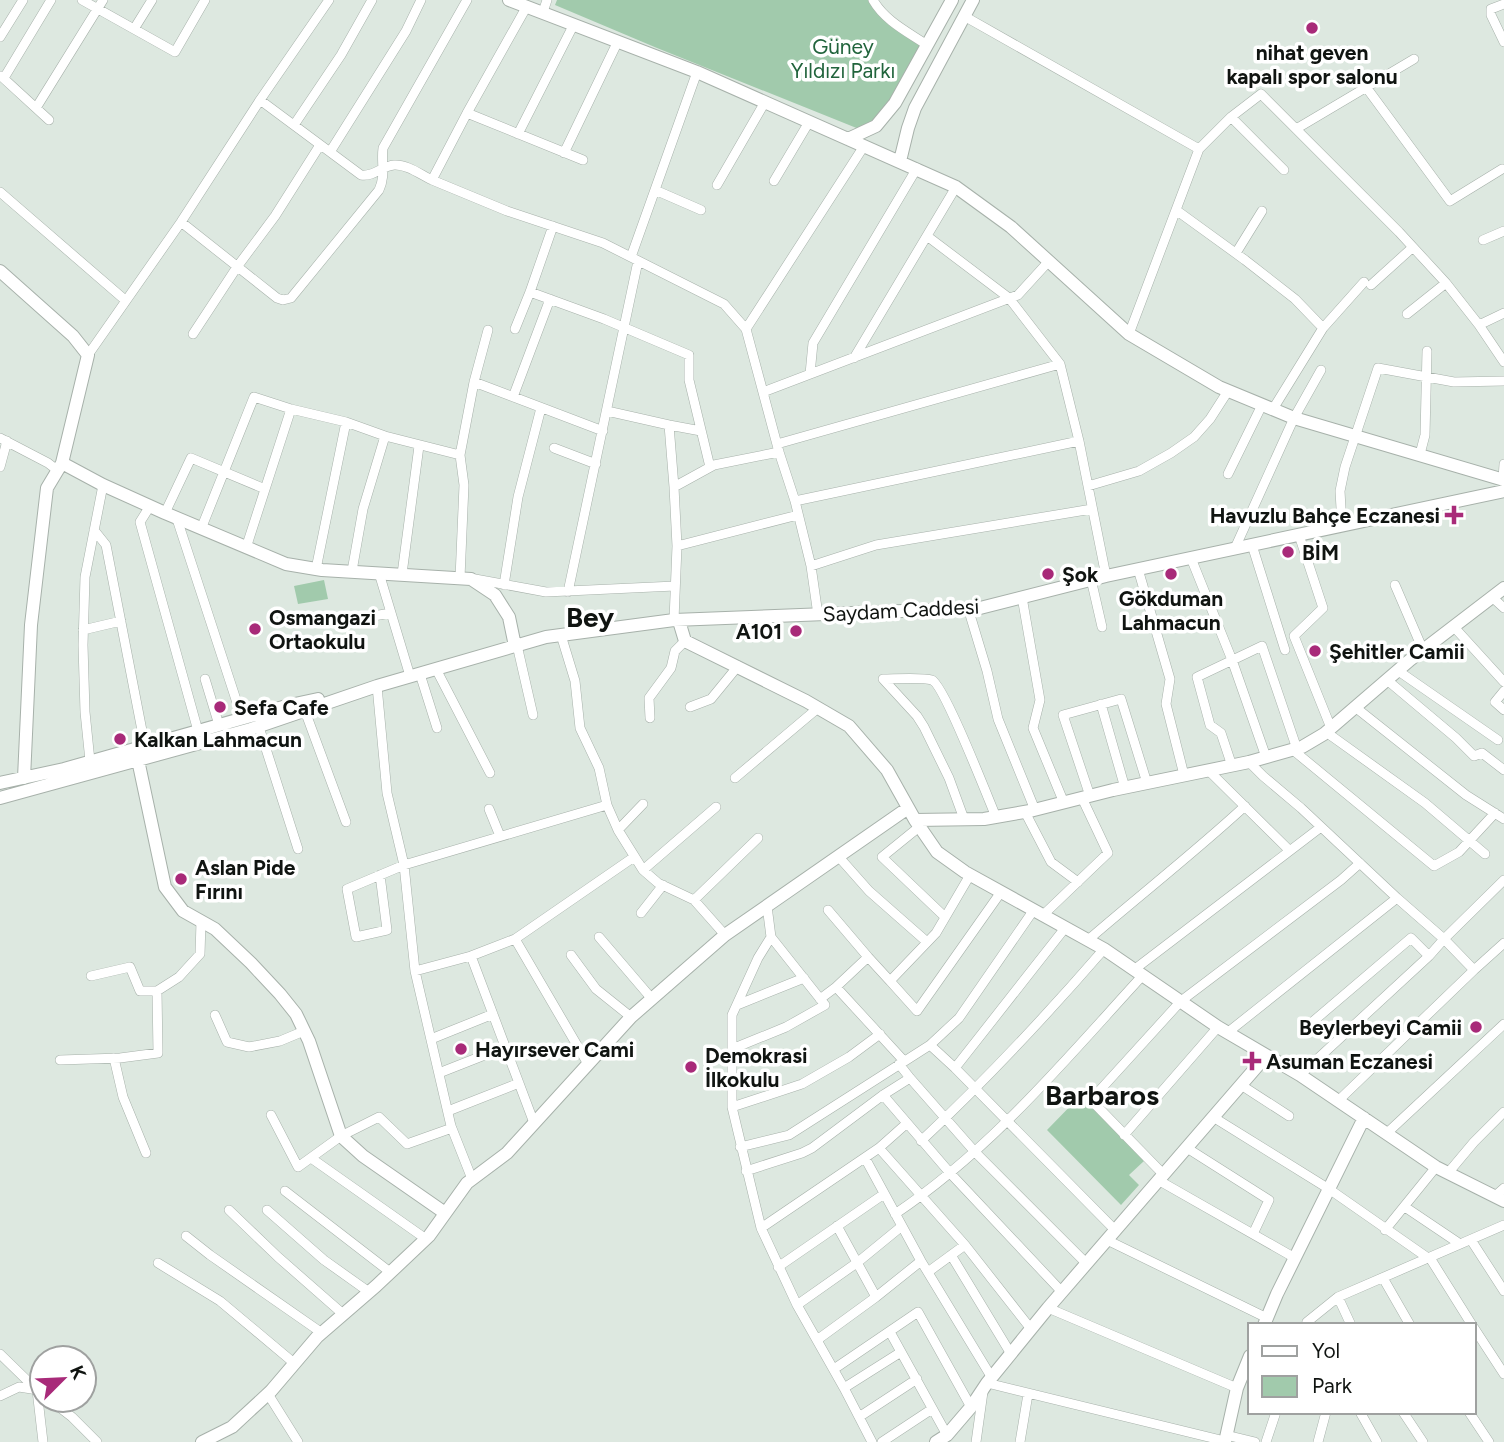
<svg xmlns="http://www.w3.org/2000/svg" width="1504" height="1442" viewBox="0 0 1504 1442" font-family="Figtree,sans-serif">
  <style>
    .green { fill: #a1caac }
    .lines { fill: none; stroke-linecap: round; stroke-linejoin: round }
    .street-casing { stroke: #a7b1aa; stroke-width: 10 }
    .secondary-casing { stroke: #a7b1aa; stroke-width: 14 }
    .street { stroke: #fff; stroke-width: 9 }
    .secondary { stroke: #fff; stroke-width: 12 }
    .poi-dot { fill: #a82a79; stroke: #fff; stroke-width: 2.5 }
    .labels { text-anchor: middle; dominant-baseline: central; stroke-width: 7; stroke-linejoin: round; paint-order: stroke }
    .park-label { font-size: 21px; fill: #21643c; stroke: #fff }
    .poi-label { font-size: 21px; font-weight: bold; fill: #101411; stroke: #fff; text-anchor: start }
    .street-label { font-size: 21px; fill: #101411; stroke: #fff }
    .district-label { font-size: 28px; font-weight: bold; fill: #101411; stroke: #fff }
  </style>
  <rect width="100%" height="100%" fill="#dde8e0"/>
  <path class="green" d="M557,0H868L892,24L927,45L901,82L878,120L859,129L657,48L555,5Z
    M324,580L328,599L298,604L294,586Z
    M1081,1095L1144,1161L1129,1175L1139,1185L1121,1205L1047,1130Z"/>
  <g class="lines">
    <g class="street-casing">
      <path id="street" d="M82,0L175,52L205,0
        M873,0C885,21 908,32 927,45
        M1504,4L1491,9V15L1504,42
        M527,6L467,113L432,180L507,211L603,243L724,304L746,329L779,452L795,501L811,566L818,615
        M543,12L547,0
        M964,16L1199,149
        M134,29L152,0
        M0,37L23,0
        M1,76L49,120
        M4,78L51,0
        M1366,87L1450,201L1502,169
        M260,100L361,175C374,177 382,166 394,165C407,164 421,175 432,180
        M36,108L103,0
        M467,113L583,160
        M1231,117L1284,170
        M294,125L341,55L372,0
        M1296,129L1414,59
        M518,134L574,24
        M330,152L406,31L421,0
        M564,153L618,41
        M774,181L809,122
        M717,185L765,102
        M655,190L701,210
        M0,192L125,300
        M1176,210L1245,260L1295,299L1323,328L1273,409
        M181,222L277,298L283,300L291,298L379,190C386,175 381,163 383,148L467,0
        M927,236L1009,298L1060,364L1079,441L1106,576
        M1483,240L1504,231
        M1236,253L1262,211
        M631,257L697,72
        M1371,285L1413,247
        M530,292L604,319L689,355V380L710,467
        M1407,314L1446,283
        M1479,325L1504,313
        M1323,328L1364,282
        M515,329L530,292L553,226
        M746,329L864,146
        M193,334L237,267L275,216L320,145
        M1129,334L1199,149L1231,117L1261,94L1399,232L1446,283L1479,325L1504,362
        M88,355L181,222L260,100L329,0
        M854,358L956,187
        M810,374L813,343L917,168
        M474,382L603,431
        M763,392L1018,295L1049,261
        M513,397L550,299
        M607,411L669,425L701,431
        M669,425L674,487L677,546L674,620
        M0,438L48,463L57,470
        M777,444L1060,364
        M554,448L596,464
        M1420,454L1425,435L1427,351
        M0,467L7,441
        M1228,474L1262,405
        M1503,479L1504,464
        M1088,486L1139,471L1171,453L1194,437L1210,419L1228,391
        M674,487L714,465L779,452
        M795,501L1079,441
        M150,506L140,522L198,731
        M165,513L191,458L265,489
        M177,519L242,718
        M1342,525L1340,491L1345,467L1378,368L1454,382L1504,381
        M201,529L254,397L291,409L346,422L385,436L460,455
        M94,530L106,545L145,746
        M1299,535L1323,608L1294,636L1331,728
        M1252,545L1285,650
        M677,546L798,515
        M246,548L291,409
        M1235,548L1294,418L1321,370
        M1191,558L1232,660L1266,757
        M811,566L876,545L1092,509
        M316,569L346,422
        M1138,569L1170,679L1166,704L1184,775
        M352,571L363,509L385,436
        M379,573L410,676
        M402,574L419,446
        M460,578L464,485L460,455L474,382L488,330
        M475,579L546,592L675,586
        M1091,579L1102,627
        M504,585L518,497L541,408
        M1395,585L1423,650
        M568,592L638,261
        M1022,597L1040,700L1033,728L1064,803
        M1492,597L1504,608
        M968,608L987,671L998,719L1035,810
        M338,622L391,613
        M1454,627L1504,682
        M83,630L121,621
        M561,635L575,681L580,728L599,768L607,805L618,830L643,870L658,883L694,900L725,935
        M517,645L533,715
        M436,669L490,773
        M1397,670L1498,740
        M420,674L437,728
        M205,679L219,725
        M883,679C894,679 922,677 932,680C944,685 988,798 996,817
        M883,679L917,716L924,727L949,778L964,819
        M1387,680L1456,738L1474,756L1482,753L1504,770
        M377,686L387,793L404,865L415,971L451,1126L472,1179
        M1504,691L1495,702L1504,710
        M1101,704L1125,788
        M690,707L711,699L738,666
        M1355,707L1466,795L1504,819
        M305,711L346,822
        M650,718L649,698L671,668L675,651L685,641
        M259,727L298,849
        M1326,732L1425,803L1485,854
        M1293,750L1434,866L1459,852L1495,813
        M90,761L85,712L83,645L85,577L103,485
        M1249,762L1263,776L1301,808L1397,898L1444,939L1474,970
        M1232,766L1221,733L1210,725L1197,677L1262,646L1297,749
        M1208,770L1289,850
        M735,778L818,708
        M1090,796L1063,715L1121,699L1147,783
        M489,809L500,836
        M1025,812L1051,862L1078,882
        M919,827L882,857L945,917
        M618,830L643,804
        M838,856L869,891L927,942
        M643,870L716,807
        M380,875L387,930L356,937L347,889L404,865L607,805
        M694,900L758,838
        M767,906L771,937L758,958L732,1015V1107L761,1228L797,1305L844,1388L872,1442
        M828,910L868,957
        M641,913L663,885
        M1042,916L1108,853L1082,798
        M599,937L652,999
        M515,939L588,1064
        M1088,940C1140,895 1194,853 1245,806
        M571,955L596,989L631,1017
        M471,956L534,1123
        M1135,969L1321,827
        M415,971L471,956L515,939L634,857
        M91,976L130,967L140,991H157
        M890,981L917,1011L1001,892
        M836,987L904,1061
        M820,999L836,987L868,957L890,981L936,933L970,875
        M737,1005L804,978
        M215,1015L227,1042L249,1047L280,1041L304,1031
        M1310,1024L1411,938L1429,956
        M1227,1033L1397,898
        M431,1039L493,1014
        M930,1045L955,1068L1116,1231
        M732,1049L786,1027L825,1005L771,937
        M114,1058L123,1097L146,1153
        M60,1060L120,1058L158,1053L157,991L179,977L200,954L201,922
        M899,1064L910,1078L975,1152L1087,1264
        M955,1068L1065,928
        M439,1073L505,1047
        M1300,1075L1429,956L1444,939L1504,880
        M1241,1085L1289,1116
        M883,1095L950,1173L1062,1292
        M1339,1100L1474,970L1504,943
        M732,1107L802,1084L849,1057L880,1034
        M448,1111L519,1083
        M271,1115L298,1167L341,1136L379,1117L407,1144L452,1128
        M1213,1117L1329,1189L1428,1258
        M1387,1133L1504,1024
        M1124,1135L1218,1027
        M921,1141C986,1080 1046,1016 1104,949
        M740,1147L789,1135L930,1045L959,1018L1033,911
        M879,1148L965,1245L1031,1329
        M1187,1148L1269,1200L1253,1234
        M311,1158L426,1239
        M865,1158L921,1261L992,1378
        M746,1171L802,1153L812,1148L883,1095L910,1078
        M1448,1173L1474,1142L1504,1112
        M1164,1175L1091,1100L1181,1001L1341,880L1360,863
        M1158,1180L1295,1258
        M285,1191L390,1272
        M1495,1196L1504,1188
        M1405,1207L1460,1244
        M229,1210L278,1257L343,1314
        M267,1210L324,1260L369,1292
        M895,1214C992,1149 1065,1060 1143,975
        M837,1226L876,1297
        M761,1228L879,1148L906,1124
        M1385,1230L1436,1167
        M186,1236L210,1255L322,1333
        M1107,1240L1267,1318
        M1471,1240L1504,1291
        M951,1255L1011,1354
        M1430,1258L1472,1325
        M158,1263L220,1301L294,1363
        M778,1267L884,1194
        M928,1272L965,1245
        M1383,1278L1410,1325
        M1338,1297L1351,1325
        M797,1305L858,1262L902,1226
        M1048,1308L1237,1388
        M1309,1325L1307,1322L1338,1297L1504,1225
        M1474,1328L1504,1374
        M890,1332L947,1435
        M817,1340L876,1297L921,1261
        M0,1354L37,1390L43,1442
        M834,1369L918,1312L971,1407
        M987,1383L1225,1441
        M844,1388L901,1352
        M268,1394L298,1442
        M0,1396L19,1387L38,1390
        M50,1400L72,1417L97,1442
        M1360,1412L1377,1442
        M1403,1412L1423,1442
        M1469,1412L1489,1442
        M859,1417L917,1379
        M1226,1435L1255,1442
        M882,1442L932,1409
        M976,1442L983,1392
        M1020,1442L1028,1394
        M1266,1442L1276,1412
        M1318,1442L1326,1412"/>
    </g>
    <g class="secondary-casing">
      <path id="secondary" d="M509,0L697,72L956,187L1011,227L1129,334L1219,387L1294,418L1504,480
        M848,139L876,126L895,103L952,0
        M900,161L908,128L915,108L973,0
        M0,271L73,336L88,355L62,463L103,485L165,513L286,564L322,570L471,579L495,595L509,617L515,646
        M679,621L685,641L806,701L849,726L887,770L915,820L937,852L965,872L1104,949L1218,1027L1300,1075L1436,1167L1504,1201
        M138,760L165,887L183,911L215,929L251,963L280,994L296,1014L309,1041L341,1136L363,1156L445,1213
        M24,778L31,625L47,488L62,463
        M0,783L64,769L290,705L318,699
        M0,798L251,729L377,686L546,637L674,620L980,608L1106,576L1504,491
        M915,820L984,819L1030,811L1113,790L1249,762L1302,747L1324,734L1410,660L1504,588
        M1264,1325L1277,1294L1364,1118
        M202,1442L232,1427L271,1391L317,1337L376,1286L429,1236L467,1183L507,1153L631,1017L725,935L908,808
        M936,1442L947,1435L971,1407L987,1383L1048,1308L1266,1056
        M1225,1442L1237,1388L1250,1356"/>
    </g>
    <use href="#street" class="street"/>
    <use href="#secondary" class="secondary"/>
  </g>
  <g class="poi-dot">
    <circle cx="1312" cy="28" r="7"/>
    <path d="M1450.5 504.5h7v7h7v7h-7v7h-7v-7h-7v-7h7z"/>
    <circle cx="1288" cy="552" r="7"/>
    <circle cx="1048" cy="574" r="7"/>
    <circle cx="1171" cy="574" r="7"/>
    <circle cx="255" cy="629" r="7"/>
    <circle cx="796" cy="631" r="7"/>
    <circle cx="1315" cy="651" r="7"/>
    <circle cx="220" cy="707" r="7"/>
    <circle cx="120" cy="739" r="7"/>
    <circle cx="181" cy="879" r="7"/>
    <circle cx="1476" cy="1027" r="7"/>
    <circle cx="461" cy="1049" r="7"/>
    <path d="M1248.5 1050.5h7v7h7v7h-7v7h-7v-7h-7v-7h7z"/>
    <circle cx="691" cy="1067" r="7"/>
  </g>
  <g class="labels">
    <g class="park-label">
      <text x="843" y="46">Güney<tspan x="843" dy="24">Yıldızı Parkı</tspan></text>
    </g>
    <g class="poi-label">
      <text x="1312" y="52" text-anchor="middle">nihat geven<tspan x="1312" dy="24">kapalı spor salonu</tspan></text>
      <text x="1440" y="515" text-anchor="end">Havuzlu Bahçe Eczanesi</text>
      <text x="1302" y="552">BİM</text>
      <text x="1062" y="574">Şok</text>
      <text x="1171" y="598" text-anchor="middle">Gökduman<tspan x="1171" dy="24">Lahmacun</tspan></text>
      <text x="269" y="617">Osmangazi<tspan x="269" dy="24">Ortaokulu</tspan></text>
      <text x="782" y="631" text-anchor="end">A101</text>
      <text x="1329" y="651">Şehitler Camii</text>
      <text x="234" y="707">Sefa Cafe</text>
      <text x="134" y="739">Kalkan Lahmacun</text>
      <text x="195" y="867">Aslan Pide<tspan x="195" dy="24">Fırını</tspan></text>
      <text x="1462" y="1027" text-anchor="end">Beylerbeyi Camii</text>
      <text x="475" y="1049">Hayırsever Cami</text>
      <text x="705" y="1055">Demokrasi<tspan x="705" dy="24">İlkokulu</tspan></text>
      <text x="1266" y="1061">Asuman Eczanesi</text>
    </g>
    <g class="street-label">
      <text transform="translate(901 610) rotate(-3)">Saydam Caddesi</text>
    </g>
    <g class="district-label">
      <text x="590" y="617">Bey</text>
      <text x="1102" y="1095">Barbaros</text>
    </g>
  </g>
  <rect x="1248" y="1323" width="228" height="91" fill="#ffffff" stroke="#9fa1a0" stroke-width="2"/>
  <rect x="1262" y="1346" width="35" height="10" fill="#ffffff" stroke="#9fa1a0" stroke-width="2"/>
  <text x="1312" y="1358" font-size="21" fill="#101411">Yol</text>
  <rect x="1262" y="1376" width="35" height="21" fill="#a1caac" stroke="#9fa1a0" stroke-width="2"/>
  <text x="1312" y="1393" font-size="21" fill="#101411">Park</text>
  <g transform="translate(63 1379) rotate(66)"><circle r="33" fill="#ffffff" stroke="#9fa1a0" stroke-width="2"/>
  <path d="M0-5L12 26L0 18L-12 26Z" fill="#a82a79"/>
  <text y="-10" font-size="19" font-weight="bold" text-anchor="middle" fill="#101411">K</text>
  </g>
</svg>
